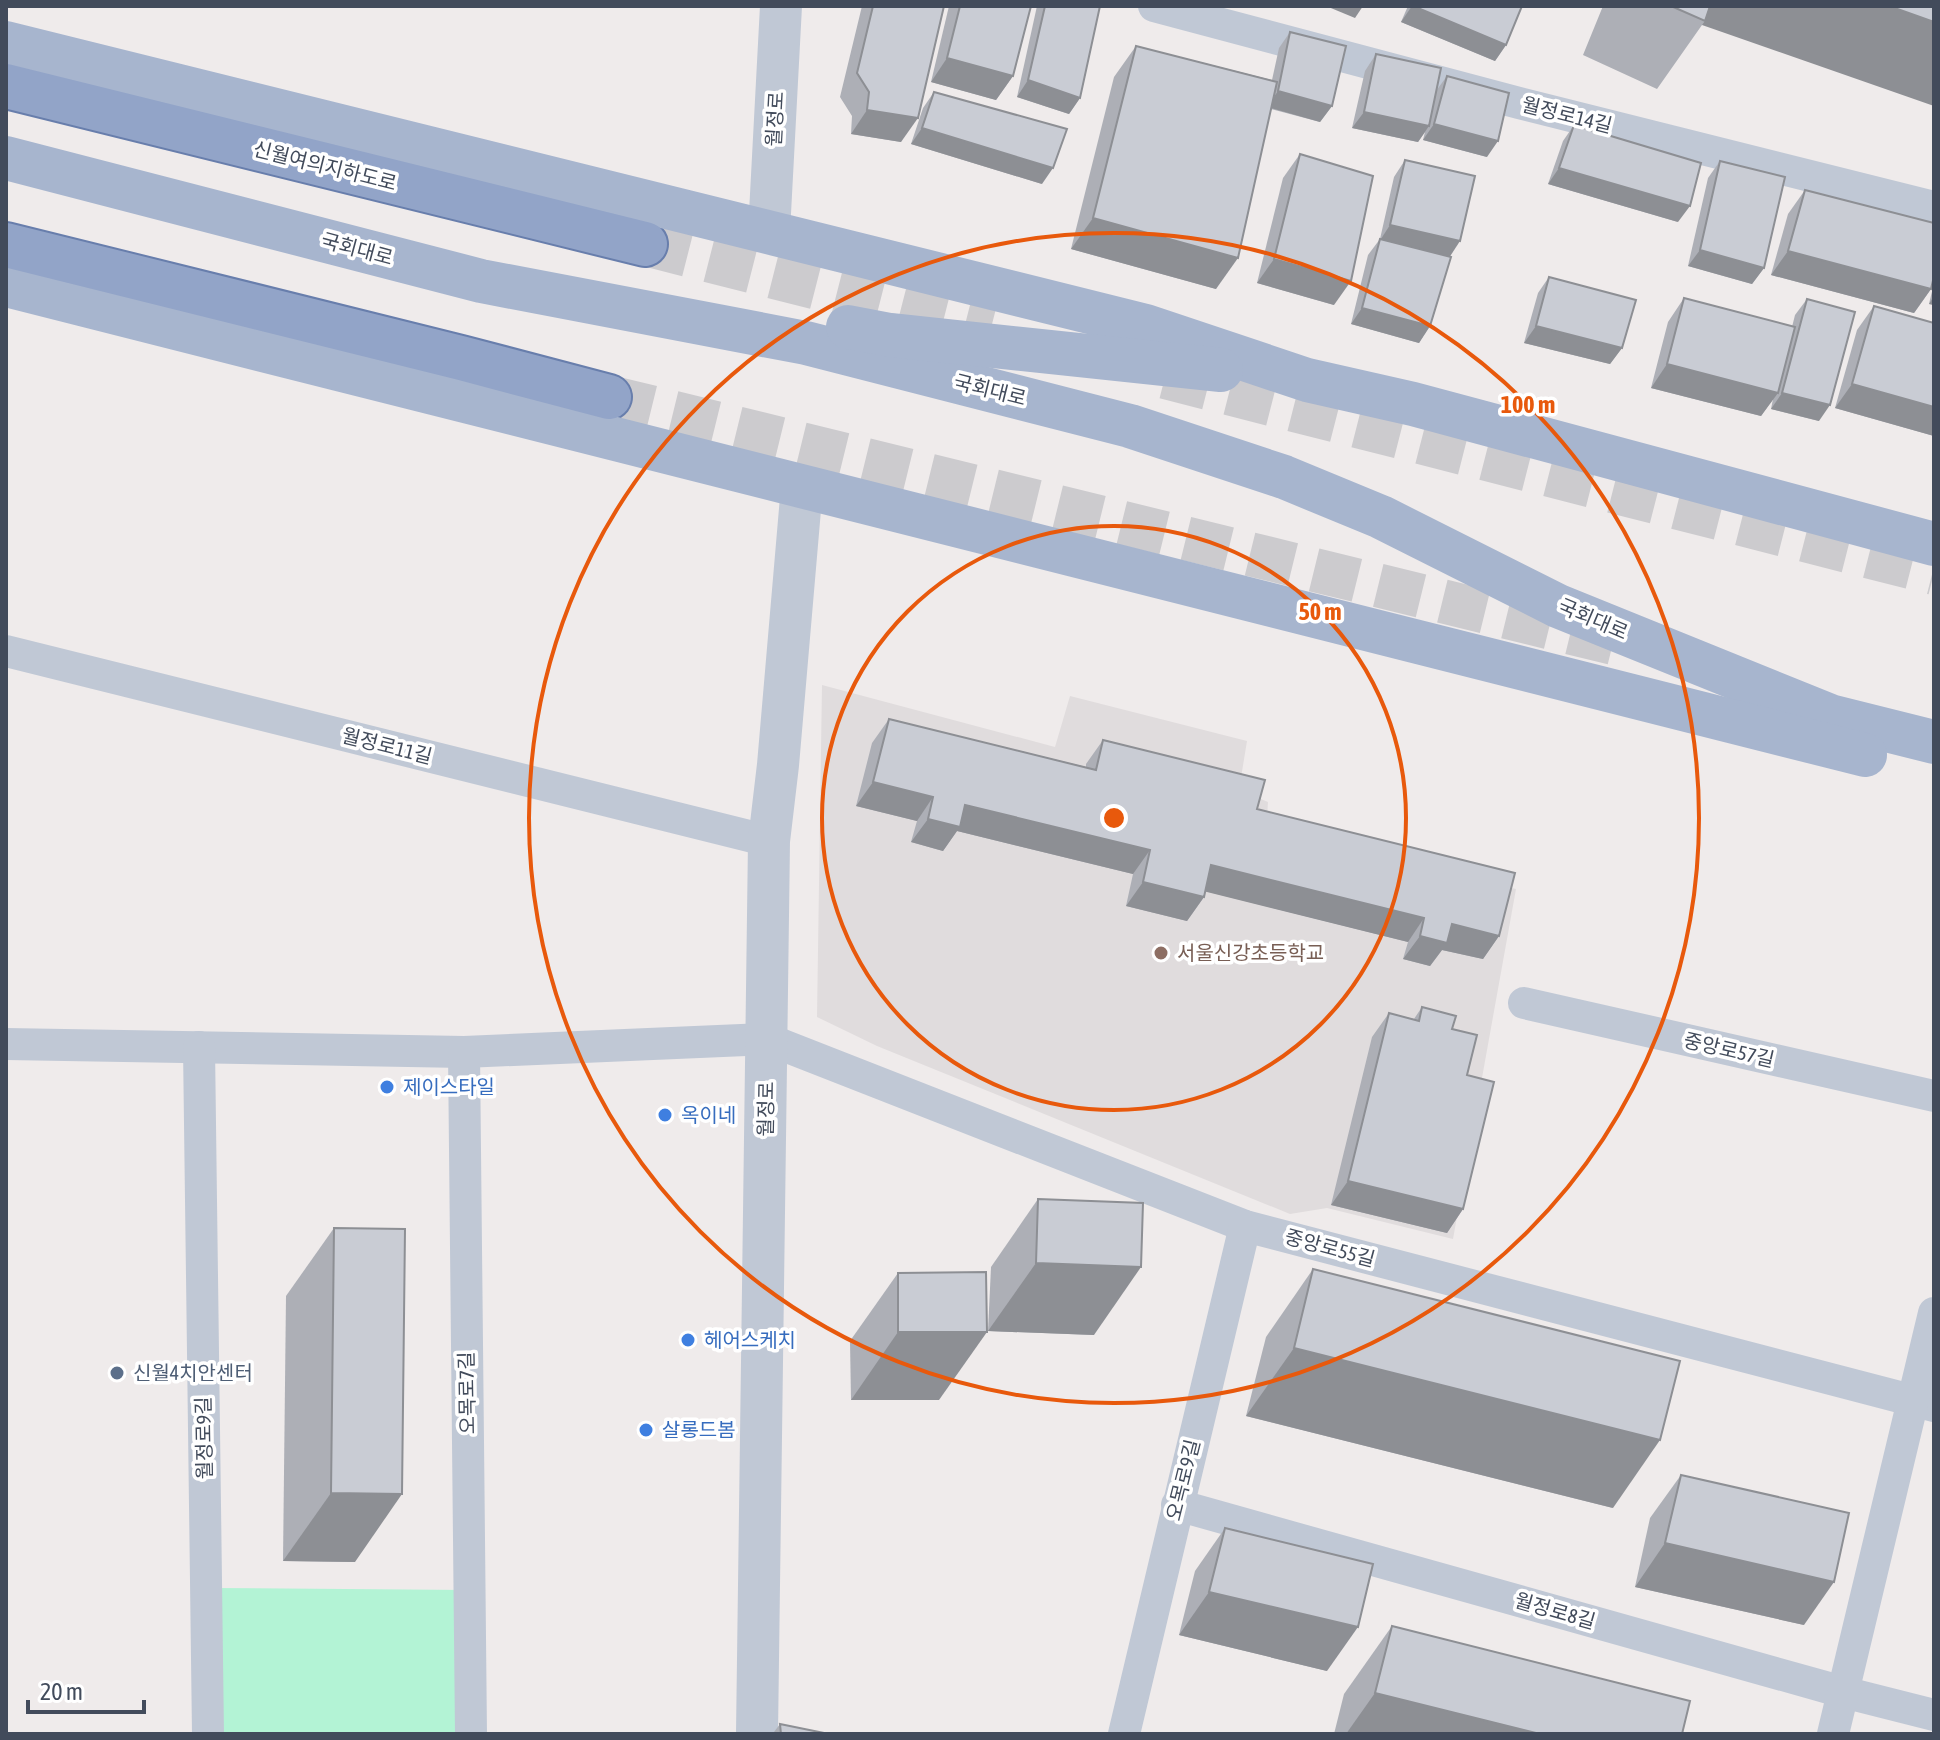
<svg xmlns="http://www.w3.org/2000/svg" width="1940" height="1740" font-family="'Asap Condensed','Noto Sans KR',sans-serif">
<style>
.education{fill:#e0dcdd}
.green{fill:#b3f3d5}
.lines{fill:none;stroke-linecap:round;stroke-linejoin:round}
.trunk-tunnel{stroke:#cccbce;stroke-width:44;stroke-dasharray:44 22;stroke-linecap:butt}
.trunk-casing{stroke:#687eac;stroke-width:48}
.minor{stroke:#c0c8d5;stroke-width:32}
.tertiary{stroke:#c0c8d5;stroke-width:42}
.primary{stroke:#a7b5ce;stroke-width:44}
.trunk{stroke:#92a4c8;stroke-width:44}
.wall{fill:#adafb6}
.shaded-wall{fill:#8d8f94}
.building{fill:#c9ccd4;stroke:#8d8f94;stroke-width:2}
.ring{fill:none;stroke:#e8590c;stroke-width:4}
.education-dot{fill:#8d6e63;stroke:#fff;stroke-width:3}
.shop-dot{fill:#3f7fe0;stroke:#fff;stroke-width:3}
.service-dot{fill:#5c6f8a;stroke:#fff;stroke-width:3}
.labels{text-anchor:middle;stroke-width:7;stroke-linejoin:round;paint-order:stroke}
.street-label{font-size:20px;fill:#424b5b;stroke:#fff}
.education-label{font-size:20px;fill:#785e54;stroke:#fff;text-anchor:start}
.shop-label{font-size:20px;fill:#366cbe;stroke:#fff;text-anchor:start}
.service-label{font-size:20px;fill:#4e5e75;stroke:#fff;text-anchor:start}
.centre{fill:#e8590c;stroke:#fff;stroke-width:4}
.ring-label{font-size:24px;text-anchor:middle;font-weight:bold;fill:#e8590c;stroke:#fff;stroke-width:7;stroke-linejoin:round;paint-order:stroke}
</style>
<rect width="100%" height="100%" fill="#efebeb"/>
<polygon class="education" points="822,685 1055,747 1070,696 1247,741 1239,790 1268,802 1266,832 1516,889 1453,1239 1327,1208 1290,1214 877,1046 817,1017"/>
<polygon class="green" points="213,1588 467,1590 467,1734 212,1734"/>
<g class="lines">
<g class="trunk-tunnel">
<polyline points="645,244 990,332"/>
<polyline points="1165,377 1934,573"/>
<polyline points="609,397 1613,643"/>
</g>
<g class="trunk-casing">
<g id="trunk">
<polyline points="6,86 645,244"/>
<polyline points="6,245 461,358 609,397"/>
</g>
</g>
<g class="minor">
<polyline points="1154,6 1519,103 1934,207"/>
<polyline points="6,651 769,841"/>
<polyline points="1524,1003 1934,1096"/>
<polyline points="6,1044 464,1052 767,1039 1245,1226 1934,1406"/>
<polyline points="199,1047 208,1734"/>
<polyline points="464,1052 471,1734"/>
<polyline points="1177,1505 1843,1692 1934,1715"/>
<polyline points="1124,1734 1245,1226"/>
<polyline points="1833,1734 1934,1313"/>
</g>
<g class="tertiary">
<polyline points="769,232 781,6"/>
<polyline points="757,1734 769,841 778,765 802,486"/>
</g>
<g class="primary">
<polyline points="6,43 1146,326 1307,380 1413,404 1934,544"/>
<polyline points="6,158 481,281 806,343 1130,426 1284,477 1381,517 1558,606 1830,716 1934,742"/>
<polyline points="6,285 1865,755"/>
<polyline points="848,327 890,335 1221,370"/>
</g>
<use href="#trunk" class="trunk"/>
</g>
<g class="wall">
<polygon points="862,6 944,6 901,142 851,134 852,116 840,97"/>
<polygon points="949,6 1031,6 1013,76 996,100 931,82"/>
<polygon points="1037,6 1100,6 1080,98 1069,114 1017,97"/>
<polygon points="1408,6 1522,6 1506,45 1495,61 1401,22"/>
<polygon points="1603,6 1934,6 1702,25 1657,89 1583,55"/>
<polygon points="1290,32 1332,106 1320,122 1271,109 1216,289 1071,249 1114,77 1136,46 1272,80 1279,48"/>
<polygon points="1376,54 1436,91 1447,76 1487,157 1423,140 1425,132 1418,142 1352,128 1365,71"/>
<polygon points="934,92 1042,184 911,144 923,108"/>
<polygon points="1574,125 1678,222 1548,184 1563,141"/>
<polygon points="1300,154 1334,305 1257,283 1283,178"/>
<polygon points="1405,160 1450,257 1430,326 1419,343 1351,324 1368,255 1380,239 1394,177"/>
<polygon points="1720,161 1764,268 1752,284 1688,266 1708,178"/>
<polygon points="1805,190 1931,289 1914,313 1771,275 1788,214"/>
<polygon points="1549,277 1622,348 1610,364 1524,343 1538,293"/>
<polygon points="1934,283 1934,305 1929,304"/>
<polygon points="1684,298 1792,327 1795,315 1807,299 1819,421 1771,409 1773,399 1761,416 1651,388 1668,322"/>
<polygon points="1874,306 1934,323 1934,436 1835,408 1857,330"/>
<polygon points="889,719 1086,767 1086,764 1103,740 1257,809 1499,936 1483,959 1442,950 1430,966 1403,959 1408,942 1205,891 1204,897 1187,921 1126,906 1133,874 957,831 943,851 911,842 917,821 856,806 872,743"/>
<polygon points="1422,1007 1452,1029 1463,1209 1447,1233 1331,1205 1372,1037 1389,1013 1414,1019"/>
<polygon points="1038,1199 1094,1335 988,1331 991,1267"/>
<polygon points="334,1228 355,1562 283,1561 286,1296"/>
<polygon points="1313,1269 1613,1508 1246,1416 1266,1337"/>
<polygon points="898,1273 939,1400 851,1400 850,1341"/>
<polygon points="1681,1475 1804,1625 1635,1587 1650,1518"/>
<polygon points="1225,1528 1327,1671 1179,1635 1195,1571"/>
<polygon points="1392,1626 1682,1734 1334,1734 1344,1694"/>
<polygon points="780,1724 829,1734 774,1734 774,1732"/>
</g>
<g class="shaded-wall">
<polygon points="1326,6 1363,6 1355,18"/>
<polygon points="1412,6 1506,45 1495,61 1401,22"/>
<polygon points="1694,6 1889,6 1934,22 1934,106 1702,25 1705,21"/>
<polygon points="947,58 1013,76 996,100 931,82"/>
<polygon points="1028,80 1080,98 1069,114 1017,97"/>
<polygon points="1278,91 1332,106 1320,122 1267,107"/>
<polygon points="867,110 918,118 901,142 851,134"/>
<polygon points="1364,112 1429,126 1418,142 1352,128"/>
<polygon points="1434,124 1498,141 1487,157 1423,140"/>
<polygon points="922,128 1053,168 1042,184 911,144"/>
<polygon points="1559,168 1690,206 1678,222 1548,184"/>
<polygon points="1093,218 1238,258 1216,289 1071,249"/>
<polygon points="1390,225 1460,241 1449,258 1379,242"/>
<polygon points="1700,250 1764,268 1752,284 1688,266"/>
<polygon points="1788,251 1931,289 1914,313 1771,275"/>
<polygon points="1274,259 1351,281 1334,305 1257,283"/>
<polygon points="1934,296 1934,305 1929,304"/>
<polygon points="1362,308 1430,326 1419,343 1351,324"/>
<polygon points="1536,326 1622,348 1610,364 1524,343"/>
<polygon points="1667,364 1778,393 1761,416 1651,388"/>
<polygon points="1852,384 1934,407 1934,436 1835,408"/>
<polygon points="1782,393 1830,405 1819,421 1771,409"/>
<polygon points="873,782 933,797 917,821 856,806"/>
<polygon points="965,805 1150,850 1133,874 957,831 943,851 911,842 928,819"/>
<polygon points="1211,865 1424,918 1408,942 1195,889"/>
<polygon points="1143,882 1204,897 1187,921 1126,906"/>
<polygon points="1452,924 1499,936 1483,959 1442,950 1430,966 1403,959 1420,936"/>
<polygon points="1348,1181 1463,1209 1447,1233 1331,1205"/>
<polygon points="1036,1263 1141,1267 1094,1335 988,1331"/>
<polygon points="898,1332 987,1332 939,1400 851,1400"/>
<polygon points="1294,1348 1660,1440 1613,1508 1246,1416"/>
<polygon points="331,1493 402,1494 355,1562 283,1561"/>
<polygon points="1665,1543 1834,1582 1804,1625 1635,1587"/>
<polygon points="1209,1592 1358,1627 1327,1671 1179,1635"/>
<polygon points="1375,1693 1540,1734 1346,1734"/>
</g>
<g class="building">
<polygon points="873,6 944,6 918,118 867,110 869,92 857,73"/>
<polygon points="960,6 1031,6 1013,76 947,58"/>
<polygon points="1045,6 1100,6 1080,98 1028,80"/>
<polygon points="1413,6 1522,6 1506,45"/>
<polygon points="1671,6 1710,6 1705,21"/>
<polygon points="1889,6 1934,6 1934,22"/>
<polygon points="1290,32 1346,46 1332,106 1278,91"/>
<polygon points="1136,46 1277,82 1238,258 1093,218"/>
<polygon points="1376,54 1441,68 1429,126 1364,112"/>
<polygon points="1447,76 1509,93 1498,141 1434,124"/>
<polygon points="934,92 1067,129 1053,168 922,128"/>
<polygon points="1574,125 1701,163 1690,206 1559,168"/>
<polygon points="1300,154 1373,176 1351,281 1274,259"/>
<polygon points="1405,160 1475,176 1460,241 1390,225"/>
<polygon points="1720,161 1785,177 1764,268 1700,250"/>
<polygon points="1805,190 1934,223 1934,276 1931,289 1788,251"/>
<polygon points="1380,239 1451,257 1430,326 1362,308"/>
<polygon points="1549,277 1636,300 1622,348 1536,326"/>
<polygon points="1684,298 1795,327 1778,393 1667,364"/>
<polygon points="1807,299 1855,312 1830,405 1782,393"/>
<polygon points="1874,306 1934,323 1934,407 1852,384"/>
<polygon points="889,719 1096,770 1103,740 1265,780 1257,809 1515,873 1499,936 1452,924 1447,943 1420,936 1424,918 1211,865 1204,897 1143,882 1150,850 965,805 960,827 928,819 933,797 873,782"/>
<polygon points="1422,1007 1456,1016 1452,1029 1477,1035 1467,1075 1494,1082 1463,1209 1348,1181 1389,1013 1419,1021"/>
<polygon points="1038,1199 1143,1203 1141,1267 1036,1263"/>
<polygon points="334,1228 405,1229 402,1494 331,1493"/>
<polygon points="1313,1269 1680,1361 1660,1440 1294,1348"/>
<polygon points="986,1272 987,1332 898,1332 898,1273"/>
<polygon points="1681,1475 1849,1513 1834,1582 1665,1543"/>
<polygon points="1225,1528 1373,1564 1358,1627 1209,1592"/>
<polygon points="1392,1626 1690,1701 1682,1734 1540,1734 1375,1693"/>
<polygon points="780,1724 829,1734 781,1734"/>
</g>
<g class="ring">
<circle cx="1114" cy="818" r="292"/>
<circle cx="1114" cy="818" r="585"/>
</g>
<circle class="education-dot" cx="1161" cy="953" r="8"/>
<g class="shop-dot">
<circle cx="387" cy="1087" r="8"/>
<circle cx="665" cy="1115" r="8"/>
<circle cx="688" cy="1340" r="8"/>
<circle cx="646" cy="1430" r="8"/>
</g>
<circle class="service-dot" cx="117" cy="1373" r="8"/>
<g class="labels">
<g class="street-label">
<text transform="translate(1567 115) rotate(14)" y="7">월정로14길</text>
<text transform="translate(775 119) rotate(-87)" y="7">월정로</text>
<text transform="translate(325 166) rotate(14)" y="7">신월여의지하도로</text>
<text transform="translate(357 249) rotate(15)" y="7">국회대로</text>
<text transform="translate(990 390) rotate(14)" y="7">국회대로</text>
<text transform="translate(1593 619) rotate(23)" y="7">국회대로</text>
<text transform="translate(387 746) rotate(14)" y="7">월정로11길</text>
<text transform="translate(1729 1050) rotate(13)" y="7">중앙로57길</text>
<text transform="translate(766 1109) rotate(-89)" y="7">월정로</text>
<text transform="translate(1330 1248) rotate(15)" y="7">중앙로55길</text>
<text transform="translate(467 1393) rotate(-91)" y="7">오목로7길</text>
<text transform="translate(204 1438) rotate(-91)" y="7">월정로9길</text>
<text transform="translate(1183 1480) rotate(-76)" y="7">오목로9길</text>
<text transform="translate(1555 1611) rotate(16)" y="7">월정로8길</text>
</g>
<g class="education-label">
<text x="1177" y="960">서울신강초등학교</text>
</g>
<g class="shop-label">
<text x="403" y="1094">제이스타일</text>
<text x="681" y="1122">옥이네</text>
<text x="704" y="1347">헤어스케치</text>
<text x="662" y="1437">살롱드봄</text>
</g>
<g class="service-label">
<text x="133" y="1380">신월4치안센터</text>
</g>
</g>
<circle cx="1114" cy="818" r="12" class="centre"/>
<g class="ring-label">
<text x="1528" y="413">100 m</text>
<text x="1320" y="620">50 m</text>
</g>
<rect width="1940" height="1740" fill="none" stroke="#424b5b" stroke-width="16"/>
<path d="M28 1700v12h116v-12" fill="none" stroke="#424b5b" stroke-width="4"/>
<text x="40" y="1700" font-size="24" fill="#424b5b" stroke="#ffffff" stroke-width="6" paint-order="stroke">20 m</text>
</svg>
